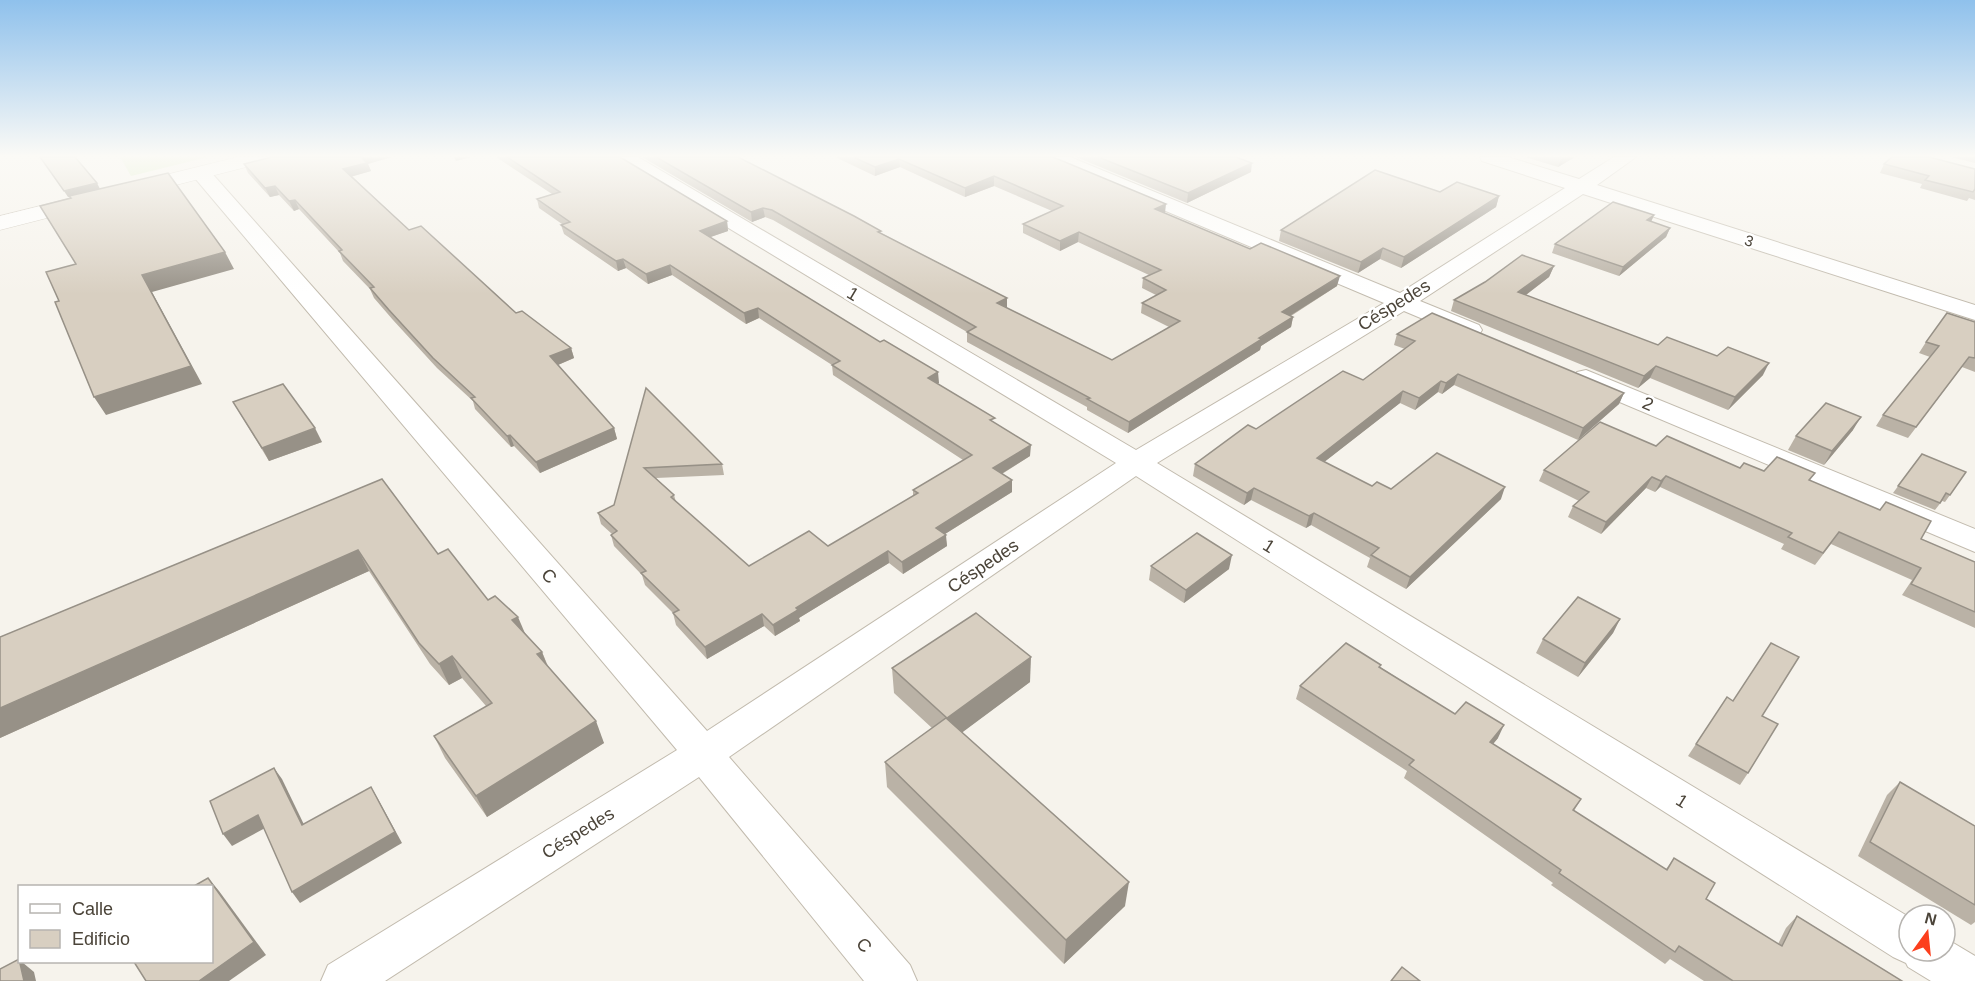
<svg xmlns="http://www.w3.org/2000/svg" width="1975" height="981" font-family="Arial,sans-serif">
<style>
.green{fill:#d2eab5}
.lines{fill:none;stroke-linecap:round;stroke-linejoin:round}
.minor-casing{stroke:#c2bbae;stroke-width:2}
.tertiary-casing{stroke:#c2bbae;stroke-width:1}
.minor{fill:#fff;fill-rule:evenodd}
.tertiary{fill:#fff;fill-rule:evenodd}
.wall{fill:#bab2a6}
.shaded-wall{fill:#979187}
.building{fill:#d8cfc1;stroke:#979187;stroke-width:1.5}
.labels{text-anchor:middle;stroke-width:5;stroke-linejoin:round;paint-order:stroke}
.far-street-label{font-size:15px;fill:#4b4439;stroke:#fff}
.street-label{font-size:18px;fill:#4b4439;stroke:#fff}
</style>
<rect width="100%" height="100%" fill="#f6f3ec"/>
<polygon class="green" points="120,157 208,157 131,176"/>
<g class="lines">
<g class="minor-casing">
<g id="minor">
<polygon points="616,157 638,157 1136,450 1384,303 1047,161 1045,157 1070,157 1400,293 1565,188 1482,161 1480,157 1508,157 1579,179 1614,157 1636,157 1597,185 1975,305 1975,320 1583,194 1420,301 1479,325 1482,330 1479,335 1470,337 1461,335 1404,311 1157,463 1909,917 1909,951 1945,951 1945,938 1975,956 1975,981 1931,981 1908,967 1906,963 1893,957 1136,476 729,757 910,965 917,981 864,981 699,777 385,981 321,981 328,965 677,750 194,177 191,173 194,169 208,169 707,731 1116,463 618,161"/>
<polygon points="1586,370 1975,529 1975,552 1577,384 1573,378 1577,372"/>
</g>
</g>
<g class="tertiary-casing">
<polygon id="tertiary" points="238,157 273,157 270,161 0,230 0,216"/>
</g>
<use href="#minor" class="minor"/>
<use href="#tertiary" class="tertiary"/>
</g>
<g class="wall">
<polygon points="496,157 620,157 727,221 728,231 710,237 939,383 937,383 995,423 1030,456 1002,474 1012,480 1012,492 945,534 947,546 903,574 889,563 799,618 800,621 775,636 764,626 707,659 676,625 673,613 645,585 642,575 614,546 611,535 612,534 601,524 598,513 614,505 646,388 722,464 724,475 656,478 674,495 676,502 749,566 828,546 913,496 913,490 963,460 833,375 832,365 759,318 746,324 672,275 648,284 626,268 618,271 564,234 561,225 562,224 539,208 537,199 552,194"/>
<polygon points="642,157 738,157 881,233 1007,298 1007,308 1112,360 1169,327 1141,313 1142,303 1156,295 1142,288 1143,278 1149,275 1078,242 1060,251 1023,233 1023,224 1052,211 994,186 965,197 900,167 875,176 835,157 1053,157 1165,213 1337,286 1291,316 1293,317 1291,327 1261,346 1260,350 1128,433 1087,410 1087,407 967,342 967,332 773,220 765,217 752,222"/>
<polygon points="1076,157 1236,157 1251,172 1187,203"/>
<polygon points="1525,157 1575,157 1558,167"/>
<polygon points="1951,157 1975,157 1975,163"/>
<polygon points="244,164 368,164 371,171 352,176 409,230 516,313 571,348 574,358 558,365 614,428 617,439 540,473 514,446 511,447 475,409 473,401 437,368 393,320 374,298 370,289 343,261 340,253 299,209 294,211 279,195 270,197 248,173"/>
<polygon points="1884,164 1975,169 1975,200 1969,198 1967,201 1920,188 1922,184 1880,173"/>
<polygon points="1440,192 1499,196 1496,207 1401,268 1380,259 1358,273 1279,241 1281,230"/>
<polygon points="1654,215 1651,222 1670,228 1666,237 1619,276 1552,253 1555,244"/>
<polygon points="1554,266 1549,277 1526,295 1658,345 1763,375 1728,410 1650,378 1638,388 1451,311 1454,300"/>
<polygon points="1975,322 1975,372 1962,367 1908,438 1876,426 1883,415 1930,357 1919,353 1926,342"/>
<polygon points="1397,334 1624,393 1619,404 1578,440 1454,385 1442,394 1438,392 1415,410 1400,403 1324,462 1372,486 1391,489 1501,499 1406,589 1367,567 1370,558 1311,525 1306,528 1251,500 1244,505 1193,476 1195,464 1256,429 1363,380 1405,349 1394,345"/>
<polygon points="233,402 322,442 269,461"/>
<polygon points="1853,430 1824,465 1788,450 1796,436"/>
<polygon points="1656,446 1740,468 1764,471 1815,473 1810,480 1921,539 1975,562 1975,628 1902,595 1912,580 1831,544 1815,565 1781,549 1784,544 1660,487 1655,492 1646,488 1601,534 1568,517 1573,506 1579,501 1539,481 1544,470"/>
<polygon points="1922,454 1950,495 1945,502 1942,501 1935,510 1893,493"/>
<polygon points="382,479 438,554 525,633 542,652 548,666 604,743 487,817 445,758 434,736 486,706 462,678 449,685 430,664 369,571 0,738 0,637"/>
<polygon points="1151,566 1229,569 1184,603 1149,580"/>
<polygon points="1620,619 1613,633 1578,677 1536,653 1543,639"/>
<polygon points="1380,667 1455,714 1498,738 1493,744 1581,799 1574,811 1666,869 1674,858 1706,899 1778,944 1786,928 1797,916 1902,981 1704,981 1670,959 1665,964 1551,885 1553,883 1404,778 1407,771 1296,699 1300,686"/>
<polygon points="892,668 1030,682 962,732 1125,906 1064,964 887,787 885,762 932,728 894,693"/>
<polygon points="1727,697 1748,773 1740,785 1688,756"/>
<polygon points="1900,782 1975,826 1975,922 1971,925 1858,856 1887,795"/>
</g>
<g class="shaded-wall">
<polygon points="360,157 392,157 368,164 371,171 347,178 343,169"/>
<polygon points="454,157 471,157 456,161"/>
<polygon points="1564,157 1575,157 1558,167 1561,159"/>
<polygon points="899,159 900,167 875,176 875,167"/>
<polygon points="1252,163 1251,172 1187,203 1188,193"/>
<polygon points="994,176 994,186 965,197 965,188"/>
<polygon points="97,183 100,189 68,197 64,191"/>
<polygon points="275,186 279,195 270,197 265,188"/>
<polygon points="1499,196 1496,207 1401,268 1404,257"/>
<polygon points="295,200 299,209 294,211 289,201"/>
<polygon points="1166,204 1165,213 1155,209"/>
<polygon points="763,208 765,217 752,222 751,212"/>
<polygon points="1654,215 1650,224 1647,220"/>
<polygon points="727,221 728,231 702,240 700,231"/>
<polygon points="1670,228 1666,237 1619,276 1623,267"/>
<polygon points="1079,232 1078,242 1060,251 1060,241"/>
<polygon points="1383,248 1380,259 1358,273 1361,262"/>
<polygon points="225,252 234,269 152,292 202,384 106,415 94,397 142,275"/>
<polygon points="623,259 626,268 618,271 616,261"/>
<polygon points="670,265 672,275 648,284 646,274"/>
<polygon points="1554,266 1549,277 1514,304 1518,292"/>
<polygon points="1340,276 1337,286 1280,322 1282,312"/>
<polygon points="1007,298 1007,309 997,303"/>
<polygon points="758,308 759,318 746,324 744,313"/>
<polygon points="1293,317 1291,327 1261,346 1260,350 1128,433 1129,422"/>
<polygon points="571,348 574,358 553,367 550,356"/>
<polygon points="1769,363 1763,375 1728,410 1735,397"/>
<polygon points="1656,366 1650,378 1638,388 1644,376"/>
<polygon points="938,372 939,383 928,388 928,378"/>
<polygon points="1458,374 1454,385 1442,394 1446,383"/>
<polygon points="1441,381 1438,392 1415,410 1419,398"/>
<polygon points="1403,391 1400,403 1314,470 1317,458"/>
<polygon points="1624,393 1619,404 1578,440 1583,428"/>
<polygon points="1861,417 1853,430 1824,465 1832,451"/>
<polygon points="315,428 322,442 269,461 262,448"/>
<polygon points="614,428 617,439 540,473 536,462"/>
<polygon points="510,435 514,446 511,447 507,436"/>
<polygon points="1031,445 1030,456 993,479 993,468"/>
<polygon points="1666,476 1660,487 1655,492 1661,481"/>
<polygon points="1652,477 1646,488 1601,534 1606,522"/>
<polygon points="1012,480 1012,492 937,539 936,528"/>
<polygon points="1505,487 1501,499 1406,589 1410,577"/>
<polygon points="1254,488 1251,500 1244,505 1247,493"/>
<polygon points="1314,513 1311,525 1306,528 1309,516"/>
<polygon points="946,535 947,546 903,574 902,562"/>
<polygon points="358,550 369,571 0,738 0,708"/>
<polygon points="888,551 889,563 799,618 800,621 775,636 773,625 796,608"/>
<polygon points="1232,555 1229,569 1184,603 1186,590"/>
<polygon points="762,614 764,626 707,659 705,647"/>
<polygon points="518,617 527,638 512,620"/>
<polygon points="1620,619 1613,633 1578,677 1585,663"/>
<polygon points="542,652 550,673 537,654"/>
<polygon points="452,656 462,678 449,685 439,664"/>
<polygon points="1031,657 1030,682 948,743 947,718"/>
<polygon points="596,721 604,743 487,817 476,796"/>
<polygon points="1504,725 1498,738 1484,755 1490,742"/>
<polygon points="274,768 282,779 310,837 302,825"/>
<polygon points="371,787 378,799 402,843 300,903 292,892"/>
<polygon points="258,815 267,827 232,846 223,834"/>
<polygon points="208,878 219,891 266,955 229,981 199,981"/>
<polygon points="1129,882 1125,906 1064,964 1066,940"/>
<polygon points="19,959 20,962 22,962 34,972 36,981 24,981"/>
</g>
<g class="building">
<polygon points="40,157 75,157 97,183 64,191"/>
<polygon points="272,157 361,157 367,163 343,169 409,230 421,226 516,313 522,311 571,348 550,356 614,428 536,462 510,435 507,436 471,398 475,397 433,358 389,310 370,288 374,287 339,251 342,250 295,200 289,201 275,186 265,188 244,164"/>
<polygon points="507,157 620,157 727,221 700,231 880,342 884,340 938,372 928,378 995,418 990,420 1031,445 993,468 1012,480 936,528 946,535 902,562 888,551 796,608 798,610 773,625 762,614 705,647 673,613 679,610 641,573 646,571 611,535 617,531 598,513 614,505 646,388 722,464 644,468 674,495 671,497 749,566 809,531 828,546 918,493 913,490 972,455 832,365 840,361 758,308 744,313 670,265 646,274 623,259 616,261 561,225 570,222 537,199 560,192"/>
<polygon points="656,157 738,157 854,216 881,231 878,232 1007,298 997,303 1112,360 1180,321 1142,303 1166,290 1143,278 1161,270 1079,232 1060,241 1023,224 1063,206 994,176 965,188 899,159 875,167 853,157 1053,157 1166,204 1155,209 1250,249 1261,243 1340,276 1282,312 1293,317 1259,338 1262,339 1129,422 1087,399 1090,398 967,332 976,327 772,210 763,208 751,212"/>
<polygon points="1098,157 1236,157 1252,163 1188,193"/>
<polygon points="1892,157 1929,157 1975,169 1975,189 1973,192 1925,180 1929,176 1884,164"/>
<polygon points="1375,170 1440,192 1457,182 1499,196 1404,257 1383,248 1361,262 1281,230"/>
<polygon points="168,173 225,252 142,275 191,366 94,397 55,302 59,301 46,272 76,264 40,206 71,198 69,196"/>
<polygon points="1613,202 1654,215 1647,220 1670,228 1623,267 1555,244"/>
<polygon points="1522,255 1554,266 1518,292 1658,345 1667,337 1717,356 1728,347 1769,363 1735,397 1656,366 1644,376 1454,300 1485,282"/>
<polygon points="1432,313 1624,393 1583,428 1458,374 1446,383 1441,381 1419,398 1403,391 1317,458 1372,486 1377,482 1391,489 1437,453 1505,487 1410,577 1371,555 1379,548 1314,513 1309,516 1254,488 1247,493 1195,464 1248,425 1256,429 1343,371 1363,380 1415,341 1397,334"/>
<polygon points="1947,313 1975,322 1975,358 1969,357 1916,427 1883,415 1939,346 1926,342"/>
<polygon points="283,384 315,428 262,448 233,402"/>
<polygon points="1826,403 1861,417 1832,451 1796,436"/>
<polygon points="1600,422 1656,446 1667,436 1740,468 1744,463 1764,471 1777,457 1815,473 1809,480 1880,510 1886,502 1931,521 1921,539 1975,562 1975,612 1911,584 1921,568 1839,532 1823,553 1788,537 1792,533 1666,476 1661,481 1652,477 1606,522 1573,506 1589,492 1544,470"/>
<polygon points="1922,454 1966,472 1950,495 1946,493 1940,503 1898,486"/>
<polygon points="382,479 438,554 448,549 488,600 495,596 518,617 512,620 542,652 537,654 596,721 476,796 434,736 492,703 452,656 439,664 419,643 358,550 0,708 0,637"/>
<polygon points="1197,533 1232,555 1186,590 1151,566"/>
<polygon points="1578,597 1620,619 1585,663 1543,639"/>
<polygon points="976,613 1031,657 947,718 892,668"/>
<polygon points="1346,643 1381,665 1379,667 1455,714 1466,702 1504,725 1490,742 1581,799 1573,810 1667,870 1674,858 1715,883 1706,899 1782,946 1797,916 1902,981 1733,981 1679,946 1675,952 1559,873 1561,870 1409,765 1414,760 1300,686"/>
<polygon points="1771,643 1799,657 1762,716 1778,724 1748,773 1696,744 1727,697 1733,701"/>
<polygon points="946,718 1129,882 1066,940 885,762"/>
<polygon points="274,768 302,825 371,787 395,832 292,892 258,815 223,834 210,801"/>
<polygon points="1900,782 1975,826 1975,905 1870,842"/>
<polygon points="208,878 254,942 199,981 146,981 134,962 212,962 212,886 194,886"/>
<polygon points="19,959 24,981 0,981 0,969"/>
<polygon points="1402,967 1420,981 1391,981"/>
</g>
<linearGradient id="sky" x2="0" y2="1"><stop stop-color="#8fc1ec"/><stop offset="0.53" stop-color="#fbfaf6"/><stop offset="1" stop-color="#fbfaf6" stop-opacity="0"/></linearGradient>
<rect width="1975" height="294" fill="url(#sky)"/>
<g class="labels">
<g class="far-street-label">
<text transform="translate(1749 241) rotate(18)" y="5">3</text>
</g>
<g class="street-label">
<text transform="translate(853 294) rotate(31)" y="6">1</text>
<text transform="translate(1394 305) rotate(-32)" y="6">Céspedes</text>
<text transform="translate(1648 404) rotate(23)" y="6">2</text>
<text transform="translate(1269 546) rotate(32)" y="6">1</text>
<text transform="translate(983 566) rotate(-34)" y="6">Céspedes</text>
<text transform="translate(549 576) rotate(49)" y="6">C</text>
<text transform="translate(1682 801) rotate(32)" y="6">1</text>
<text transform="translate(578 833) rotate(-32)" y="6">Céspedes</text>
<text transform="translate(864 945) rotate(50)" y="6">C</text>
</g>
</g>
<rect x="18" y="885" width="195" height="78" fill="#ffffff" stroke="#b7b4b0" stroke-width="1.5"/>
<rect x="30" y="904" width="30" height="9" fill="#ffffff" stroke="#b7b4b0" stroke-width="1.5"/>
<text x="72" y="915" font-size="18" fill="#4b4439">Calle</text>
<rect x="30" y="930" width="30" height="18" fill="#d8cfc1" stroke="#b7b4b0" stroke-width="1.5"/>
<text x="72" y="945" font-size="18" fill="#4b4439">Edificio</text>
<g transform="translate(1927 933) rotate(15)"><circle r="28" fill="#ffffff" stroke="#b7b4b0" stroke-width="1.5"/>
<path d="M0-4.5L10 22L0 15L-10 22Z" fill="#fc3f1d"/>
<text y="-9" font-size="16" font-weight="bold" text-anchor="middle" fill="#4b4439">N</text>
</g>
</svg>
